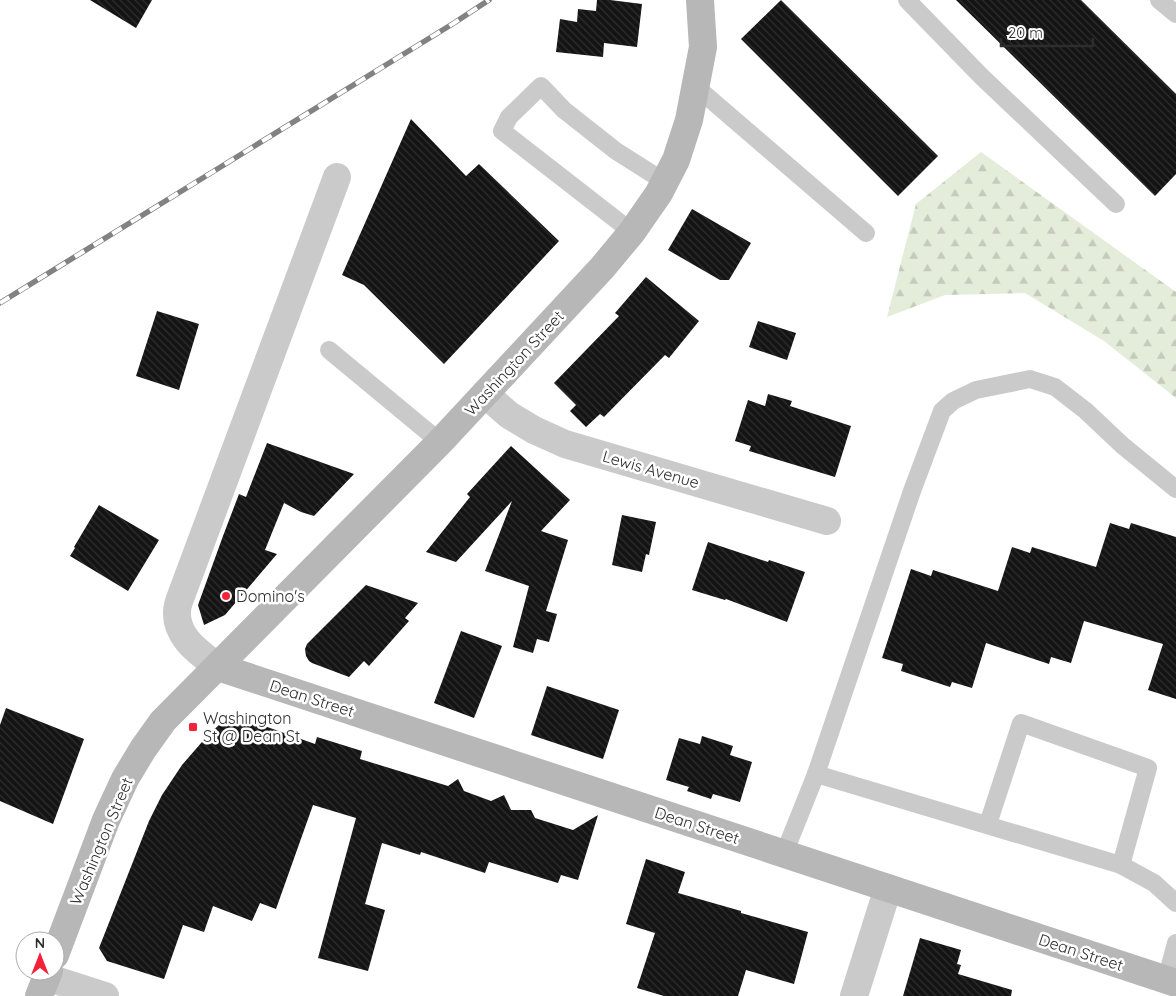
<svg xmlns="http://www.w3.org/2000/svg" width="1176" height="996" font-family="Quicksand,sans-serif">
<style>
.forest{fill:url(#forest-firs)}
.building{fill:url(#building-back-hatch)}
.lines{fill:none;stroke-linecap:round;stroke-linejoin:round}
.lane{stroke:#cacaca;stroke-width:18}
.street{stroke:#cacaca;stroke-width:28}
.secondary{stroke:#b7b7b7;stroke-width:28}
.rail-casing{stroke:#828282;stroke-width:5.5}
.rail{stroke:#fff;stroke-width:4;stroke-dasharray:11;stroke-linecap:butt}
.poi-dot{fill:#f1233a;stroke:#fff;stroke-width:2}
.labels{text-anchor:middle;stroke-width:5;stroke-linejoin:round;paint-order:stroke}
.street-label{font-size:16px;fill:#2d2d2d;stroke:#fff}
.poi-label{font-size:16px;fill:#2d2d2d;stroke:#fff;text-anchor:start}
</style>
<defs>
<pattern id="forest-firs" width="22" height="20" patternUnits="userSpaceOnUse" patternTransform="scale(1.25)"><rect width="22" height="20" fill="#e4ecda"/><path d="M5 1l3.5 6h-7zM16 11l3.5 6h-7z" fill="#c4cbbb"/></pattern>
<pattern id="building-back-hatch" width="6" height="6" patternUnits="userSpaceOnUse" patternTransform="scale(1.25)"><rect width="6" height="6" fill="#141414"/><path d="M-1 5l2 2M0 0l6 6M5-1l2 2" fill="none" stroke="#2e2e2e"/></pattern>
</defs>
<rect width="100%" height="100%" fill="#fff"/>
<polygon class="forest" points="981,152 1176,292 1176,398 1104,341 1025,293 945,295 887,317 916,204"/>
<g class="building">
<polygon points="90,0 152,0 136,28"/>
<polygon points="597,0 610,0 642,4 637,47 604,43 603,57 556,52 560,19 577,22 578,9 596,11"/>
<polygon points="781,0 938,156 898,196 741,39"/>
<polygon points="956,0 1081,0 1176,94 1176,174 1155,196"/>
<polygon points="411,119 466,176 479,164 559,241 444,364 364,285 342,275"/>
<polygon points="692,209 751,243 729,280 720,280 668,250"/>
<polygon points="646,277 699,321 669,358 665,355 604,417 600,414 586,427 570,411 576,405 554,383 619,316 615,313"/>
<polygon points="157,311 199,324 179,390 136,376"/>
<polygon points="758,321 796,333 787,360 749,347"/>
<polygon points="768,394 792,401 790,406 851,426 835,477 749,451 751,446 735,441 748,400 765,406"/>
<polygon points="267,443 354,474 314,516 301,512 284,503 265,550 277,554 225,615 204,625 198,605 223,536 239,494 246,497"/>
<polygon points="511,446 570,500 541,531 568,540 546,611 557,614 549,642 537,639 533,653 513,647 529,586 485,571 512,501 456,562 426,552 470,497 467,494"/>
<polygon points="99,505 159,540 128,591 70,556 75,548 74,547"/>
<polygon points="622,515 656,522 649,555 646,554 642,572 612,565"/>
<polygon points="1110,523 1129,529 1131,523 1176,537 1176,699 1148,690 1163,644 1084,621 1071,663 1051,657 1049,664 986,643 972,688 952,682 950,687 901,671 903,664 882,658 911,569 931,576 933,570 998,591 1012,547 1030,553 1032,547 1096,567"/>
<polygon points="708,542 768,562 769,560 805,572 787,622 726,599 725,600 692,590"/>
<polygon points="366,585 418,603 405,618 409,621 369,666 364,661 349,677 312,663 309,661 306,656 305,649 307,644"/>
<polygon points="461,631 502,646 474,718 434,703"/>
<polygon points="547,686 619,710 603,759 531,735"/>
<polygon points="6,708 84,739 53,824 0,801 0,725"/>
<polygon points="231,714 315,744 317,737 362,751 360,759 448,786 458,779 464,791 491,801 504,795 511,810 531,810 535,818 573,830 598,815 578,880 561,875 558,883 489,862 485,873 421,852 420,855 382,843 365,904 385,910 368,971 318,958 356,818 313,805 276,909 260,903 252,921 213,906 204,932 183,925 164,979 107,961 99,948 149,821 162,795 182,765 208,735"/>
<polygon points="702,736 733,746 730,755 752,762 740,802 713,794 711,799 687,791 689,787 666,780 679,738 700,744"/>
<polygon points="646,859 685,872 678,893 741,911 741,913 808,932 794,984 746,970 738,996 664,996 637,988 655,933 626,924"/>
<polygon points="920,938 961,950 957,964 961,965 958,974 1012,990 1011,996 903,996"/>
</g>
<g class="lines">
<g class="lane">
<polyline points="907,0 982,77 1116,204"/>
<polyline points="1159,0 1176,14"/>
<polyline points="695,86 866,233"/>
<polyline points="632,232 502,131 509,117 541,86 564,110 616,151 665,182"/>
<polyline points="329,350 440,442"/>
<polyline points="1176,489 1122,445 1086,411 1055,387 1030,379 976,390 953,401 942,411 912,491 816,774 1121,865 1154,883 1176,903"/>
<polyline points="988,824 1021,723 1148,768 1121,865"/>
<polyline points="784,854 816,774"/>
<polyline points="1166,980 1176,943"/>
</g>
<g class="street">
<polyline points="485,394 509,415 534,430 565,444 827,521"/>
<path d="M218,667c-18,-14 -42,-29 -41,-55 0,-5 2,-11 4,-16l156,-419"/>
<polyline points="46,977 105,996"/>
<polyline points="854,996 888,888"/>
</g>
<g class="secondary">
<polyline points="218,667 1176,983"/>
<polyline points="55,955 106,820 125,779 143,749 163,721 440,442 602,268 632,232 659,193 676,160 689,120 703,47 700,0"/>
<polyline points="39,996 49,971"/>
</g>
<g class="rail-casing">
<polyline id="rail" points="0,303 454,23 489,0"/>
</g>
<use href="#rail" class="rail"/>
</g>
<g class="poi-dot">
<circle cx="226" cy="596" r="5"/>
<rect x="188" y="722" width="10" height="10" rx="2.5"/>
</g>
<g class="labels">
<g class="street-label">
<text transform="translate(514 363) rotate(-47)" y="6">Washington Street</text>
<text transform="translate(651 469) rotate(16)" y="6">Lewis Avenue</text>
<text transform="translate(312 698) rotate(18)" y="6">Dean Street</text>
<text transform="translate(697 825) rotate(18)" y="6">Dean Street</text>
<text transform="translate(101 841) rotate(-67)" y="6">Washington Street</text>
<text transform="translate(1081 952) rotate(18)" y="6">Dean Street</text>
</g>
<g class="poi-label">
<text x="236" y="602">Domino's</text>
<text x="203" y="724">Washington<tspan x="203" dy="18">St @ Dean St</tspan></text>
</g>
</g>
<g transform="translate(40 956)"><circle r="24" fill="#ffffff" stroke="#ababab"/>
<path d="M0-4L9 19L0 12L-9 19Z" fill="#f1233a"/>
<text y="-8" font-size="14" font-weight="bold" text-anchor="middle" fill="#2d2d2d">N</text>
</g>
<path d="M1001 38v8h92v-8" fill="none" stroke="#2d2d2d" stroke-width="2.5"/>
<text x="1008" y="38" font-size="15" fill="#2d2d2d" stroke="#ffffff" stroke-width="4" paint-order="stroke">20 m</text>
</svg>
